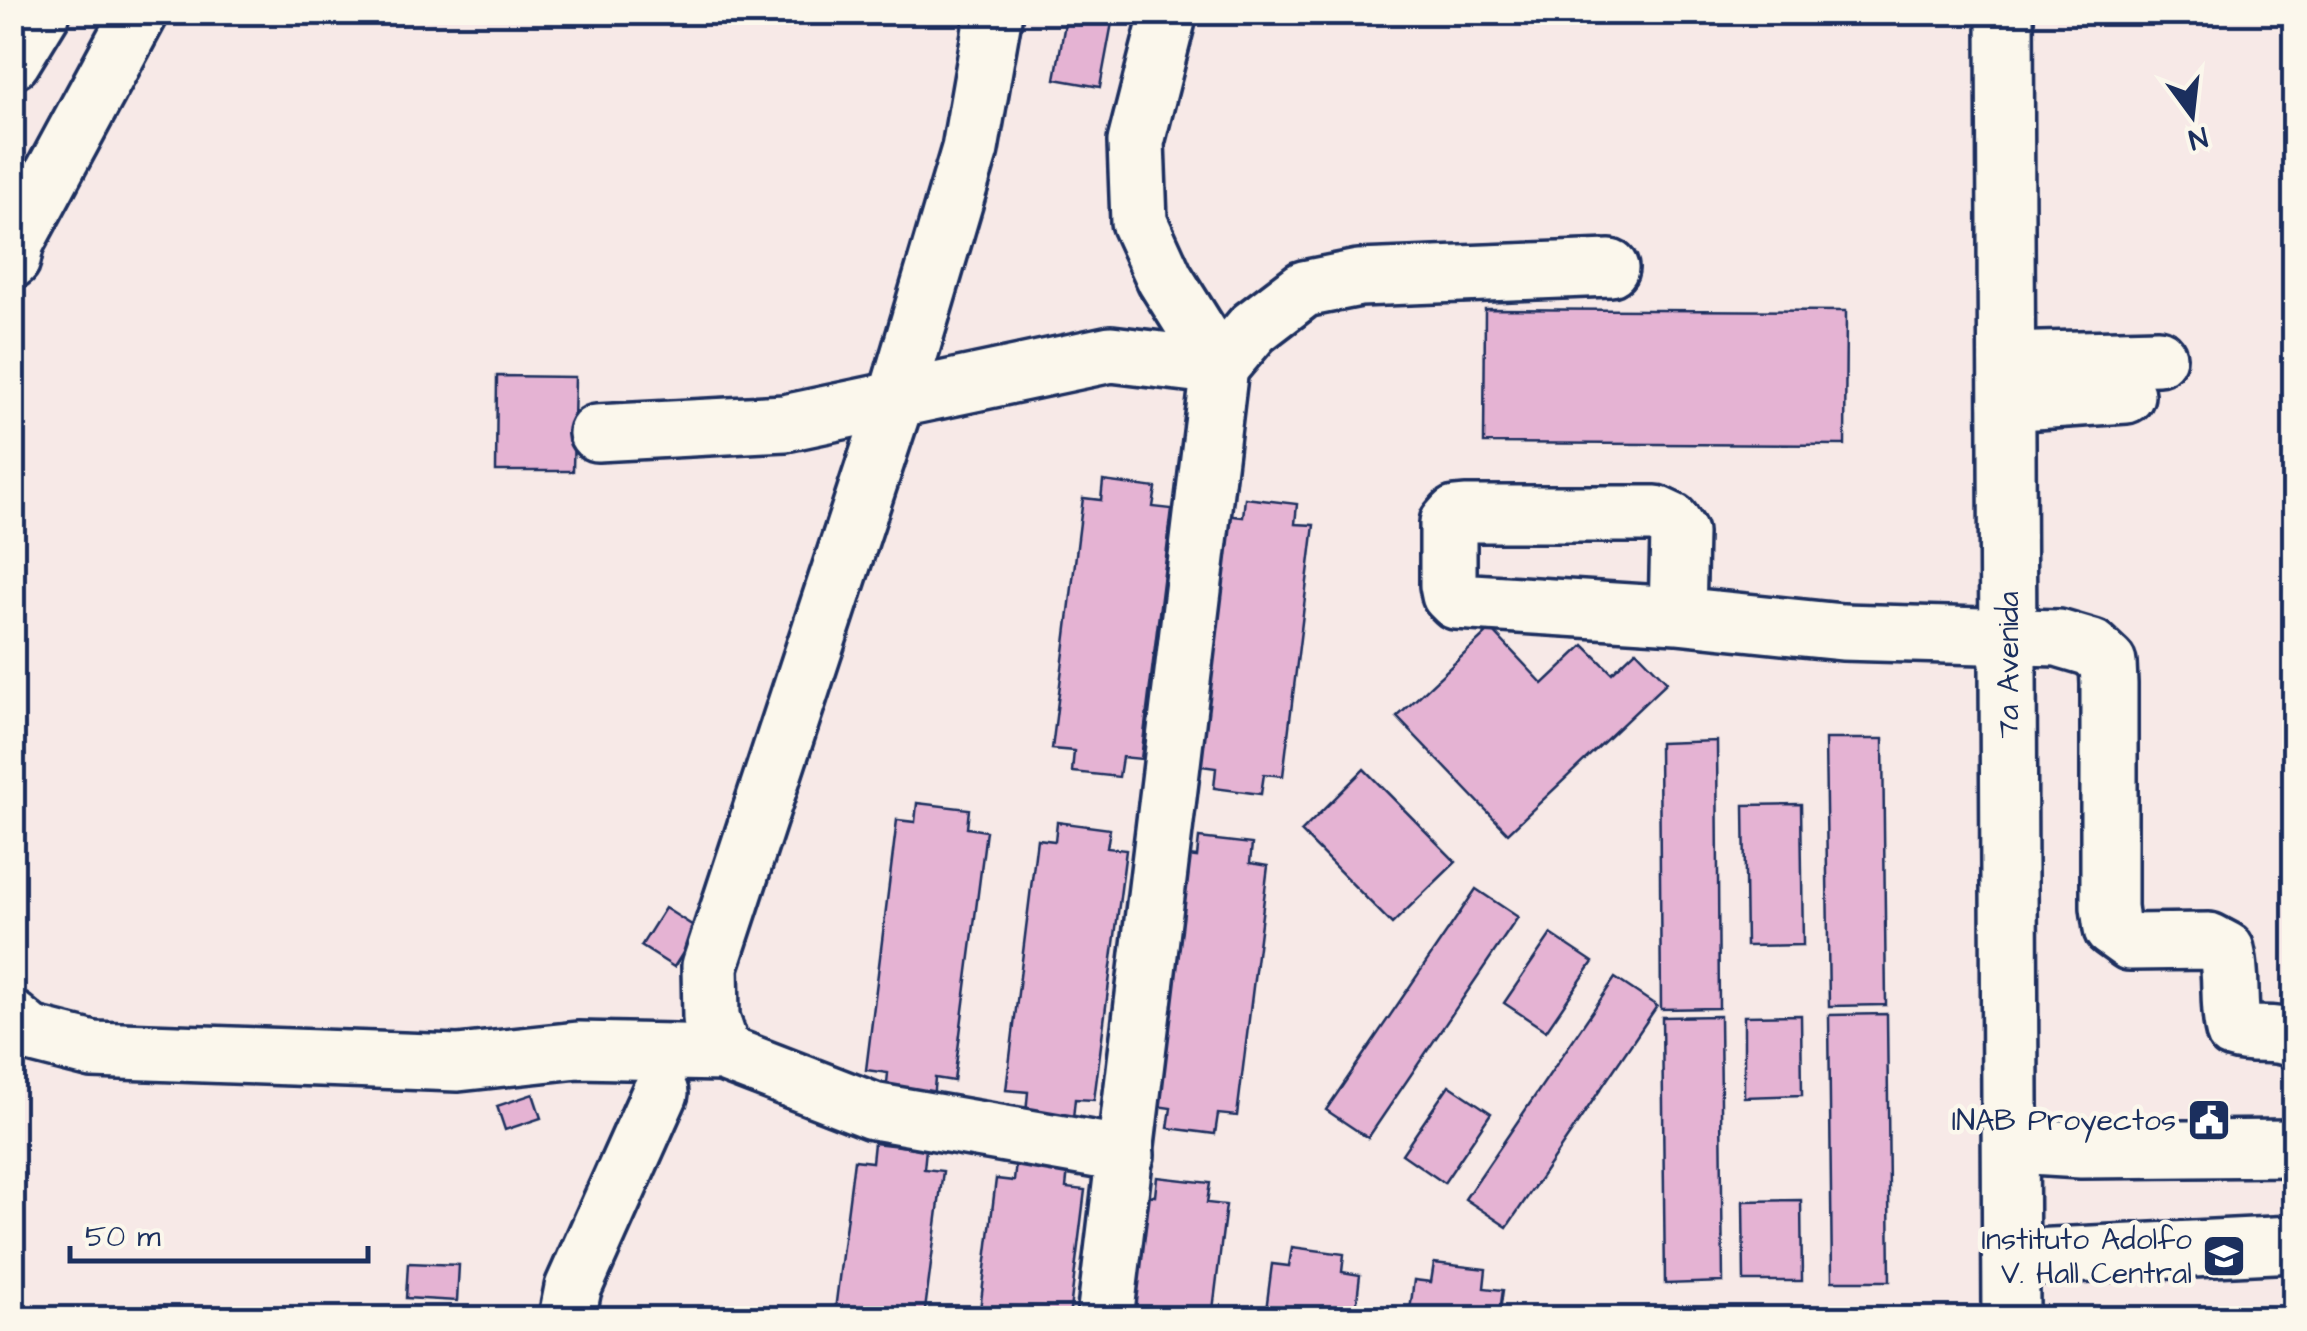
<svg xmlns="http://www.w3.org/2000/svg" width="2307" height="1331" font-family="'Architects Daughter',sans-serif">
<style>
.building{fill:#e5b3d3;stroke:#1b2f5e;stroke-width:2.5}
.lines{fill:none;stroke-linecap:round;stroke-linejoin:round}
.minor-casing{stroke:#1b2f5e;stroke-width:62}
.major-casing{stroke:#1b2f5e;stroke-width:62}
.minor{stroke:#fbf7ec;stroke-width:55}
.major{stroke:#fbf7ec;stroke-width:55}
.labels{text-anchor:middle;stroke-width:9;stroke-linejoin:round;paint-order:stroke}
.street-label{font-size:30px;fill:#1b2f5e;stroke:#fbf7ec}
.poi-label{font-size:30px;fill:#1b2f5e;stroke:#fbf7ec;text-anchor:end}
</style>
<rect width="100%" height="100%" fill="#f7e9e7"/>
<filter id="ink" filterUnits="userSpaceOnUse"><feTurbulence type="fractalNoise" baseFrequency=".01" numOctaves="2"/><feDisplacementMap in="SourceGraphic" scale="20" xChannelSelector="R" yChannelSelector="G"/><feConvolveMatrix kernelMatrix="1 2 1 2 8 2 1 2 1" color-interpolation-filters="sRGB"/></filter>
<g filter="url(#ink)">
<g class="building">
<polygon points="1067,12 1114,12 1100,87 1055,79"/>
<polygon points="1485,309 1846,311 1845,445 1484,443"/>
<polygon points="497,376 575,377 573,471 496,471"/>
<polygon points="1103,481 1156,488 1153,507 1172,509 1141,759 1122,757 1119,777 1072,772 1074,751 1052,749 1083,498 1101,500"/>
<polygon points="1245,498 1297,504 1295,524 1314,525 1283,776 1264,774 1261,794 1214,788 1216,768 1194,765 1225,515 1243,517"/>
<polygon points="1491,629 1543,684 1584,645 1612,673 1636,650 1667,682 1508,833 1397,717"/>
<polygon points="1825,739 1883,739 1886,1005 1829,1006"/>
<polygon points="1717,741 1719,1008 1661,1009 1659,743"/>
<polygon points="1364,769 1456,862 1392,924 1301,832"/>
<polygon points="917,803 969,809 967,828 986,831 954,1081 935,1078 933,1099 886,1093 888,1073 866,1070 897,820 915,822"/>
<polygon points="1801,804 1803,945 1746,946 1744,805"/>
<polygon points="1057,822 1110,829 1107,848 1126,850 1094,1100 1075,1099 1073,1118 1026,1113 1028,1092 1006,1090 1037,839 1055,841"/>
<polygon points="1199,838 1252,844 1250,863 1268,866 1237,1116 1218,1114 1215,1134 1168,1128 1171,1108 1149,1105 1179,855 1197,857"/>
<polygon points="1476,889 1518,917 1368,1138 1326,1110"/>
<polygon points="665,908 698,929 674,967 641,946"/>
<polygon points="1551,934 1593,962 1546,1031 1504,1003"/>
<polygon points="1615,978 1657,1006 1507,1227 1465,1199"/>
<polygon points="1887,1014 1890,1281 1832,1281 1829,1015"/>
<polygon points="1801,1015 1802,1095 1744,1097 1744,1016"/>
<polygon points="1720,1016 1723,1282 1665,1284 1662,1017"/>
<polygon points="1449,1085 1491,1113 1444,1183 1402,1154"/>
<polygon points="533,1094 541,1118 505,1130 497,1106"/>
<polygon points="874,1143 926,1149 924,1169 943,1171 924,1318 834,1318 854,1160 872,1162"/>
<polygon points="1016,1162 1068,1168 1066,1188 1085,1190 1069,1318 979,1318 996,1179 1014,1181"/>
<polygon points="1157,1177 1210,1183 1207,1203 1226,1205 1212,1318 1122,1318 1137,1194 1155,1196"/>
<polygon points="1801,1200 1802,1281 1744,1281 1743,1201"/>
<polygon points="1292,1247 1344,1254 1342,1272 1360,1275 1355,1318 1265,1318 1272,1264 1289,1266"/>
<polygon points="408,1263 459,1265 457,1301 406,1298"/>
<polygon points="1434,1263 1486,1269 1484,1288 1503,1290 1499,1318 1409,1318 1414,1280 1431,1282"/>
</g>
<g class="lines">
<g class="minor-casing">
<g id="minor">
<polyline points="12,260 16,242 140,12"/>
<polyline points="2007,361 2158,357"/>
<polyline points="2007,403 2126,395"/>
<polyline points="597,433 785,423 1111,354 1220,367 1253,328 1304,289 1359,278 1610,268"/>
<path d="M1677,615l2,-82 -8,-12 -15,-7h-191l-10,1 -7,8v62l2,10 6,6 221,14 165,17 216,6 34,10 16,15 1,21v223l3,22 18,13 79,-1 17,9c7,27 1,54 8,81 21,7 40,-1 60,9"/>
<polyline points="12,1019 30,1034 93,1050 458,1063 578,1050 723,1053 873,1111 1126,1155"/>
<polyline points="723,1053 711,1018 710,966 896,400 970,149 994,12"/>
<polyline points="2011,1146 2081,1150 2294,1148"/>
<polyline points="2011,1258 2294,1244"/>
<polyline points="567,1318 573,1288 660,1093"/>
<polyline points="1105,1318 1220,367 1165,279 1139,222 1136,142 1169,12"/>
</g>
</g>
<g class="major-casing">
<g id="major">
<polyline points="2005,12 2011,1318"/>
<polyline points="12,61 42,12"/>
</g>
</g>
<use href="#minor" class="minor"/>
<use href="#major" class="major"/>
</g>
</g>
<defs>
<g id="civic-square" transform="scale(2.25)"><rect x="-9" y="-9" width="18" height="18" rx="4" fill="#1b2f5e" stroke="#fbf7ec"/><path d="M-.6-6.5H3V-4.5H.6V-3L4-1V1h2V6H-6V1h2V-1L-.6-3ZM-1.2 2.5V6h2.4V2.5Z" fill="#fff"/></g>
<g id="school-square" transform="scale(2.25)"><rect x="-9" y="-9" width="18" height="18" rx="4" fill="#1b2f5e" stroke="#fbf7ec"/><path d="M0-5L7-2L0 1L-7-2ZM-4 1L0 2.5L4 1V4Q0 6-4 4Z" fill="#fff"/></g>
</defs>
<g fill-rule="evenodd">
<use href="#civic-square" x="2209" y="1120"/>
<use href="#school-square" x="2224" y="1256"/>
</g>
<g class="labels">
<g class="street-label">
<text transform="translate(2008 665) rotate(-90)" y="10">7a Avenida</text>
</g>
<g class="poi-label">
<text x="2176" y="1130">INAB Proyectos</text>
<text x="2192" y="1249">Instituto Adolfo<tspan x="2192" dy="34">V. Hall Central</tspan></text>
</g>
</g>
<rect width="2307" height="1331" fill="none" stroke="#fbf7ec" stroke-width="50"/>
<rect x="25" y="25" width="2257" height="1281" fill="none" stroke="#1b2f5e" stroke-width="4" filter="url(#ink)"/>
<g transform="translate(2192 115) rotate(165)" stroke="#fbf7ec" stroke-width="8" paint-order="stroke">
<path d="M0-8L18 38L0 25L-18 38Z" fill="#1b2f5e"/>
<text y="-15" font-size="28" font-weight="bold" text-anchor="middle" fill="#1b2f5e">N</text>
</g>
<path d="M70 1246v15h298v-15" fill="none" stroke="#1b2f5e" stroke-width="5"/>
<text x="85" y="1246" font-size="30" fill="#1b2f5e" stroke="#fbf7ec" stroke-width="8" paint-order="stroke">50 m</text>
</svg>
